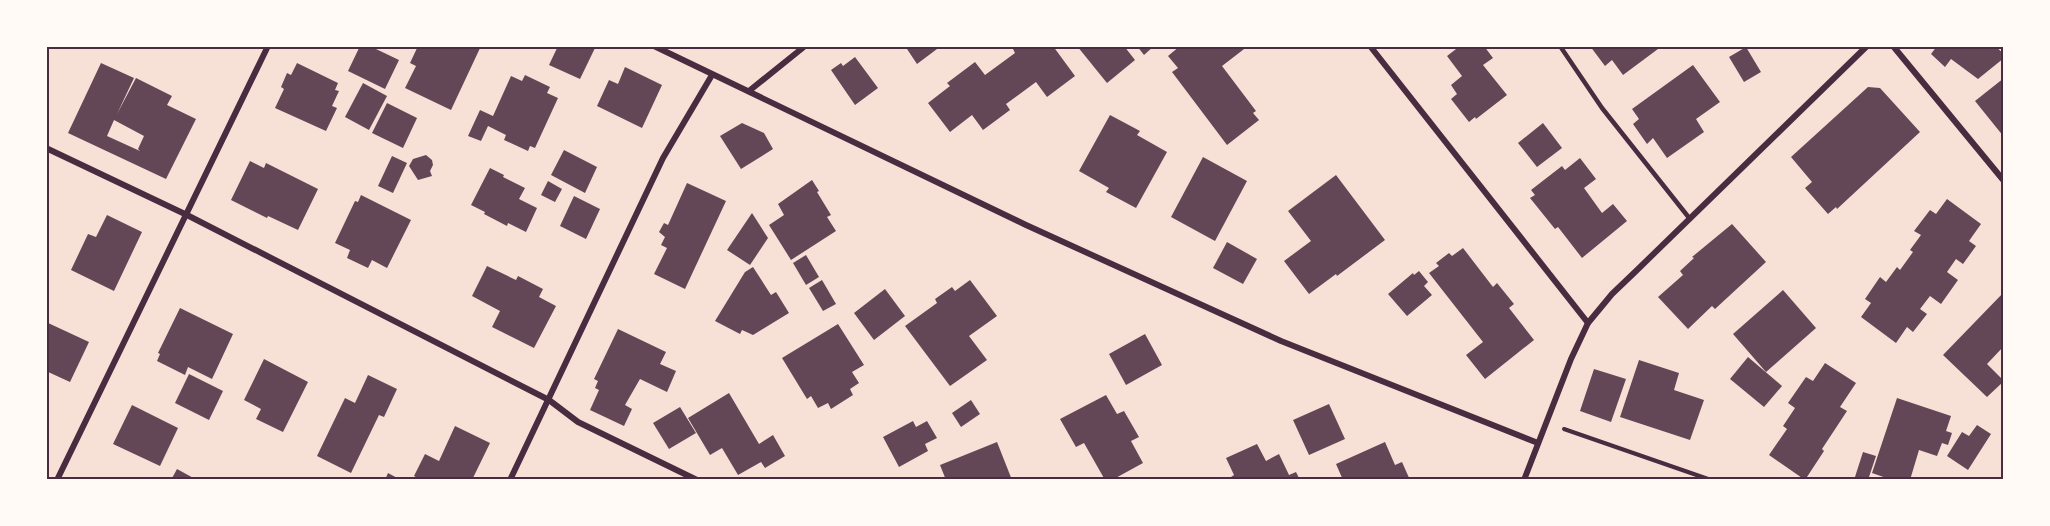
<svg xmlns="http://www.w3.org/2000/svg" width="2050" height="526" font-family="'Space Grotesk',sans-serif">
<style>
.building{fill:#644757;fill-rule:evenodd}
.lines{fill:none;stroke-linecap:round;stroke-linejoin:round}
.path{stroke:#4a2c40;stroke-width:4}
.service{stroke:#4a2c40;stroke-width:4.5}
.minor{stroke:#4a2c40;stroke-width:6}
.neatline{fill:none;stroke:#4a2c40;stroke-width:2}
</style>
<rect width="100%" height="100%" fill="#f7e1d7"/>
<g class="building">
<polygon points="360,46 377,46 376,49 399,60 385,89 348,71"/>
<polygon points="418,46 481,46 451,110 405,88 416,66 410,63"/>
<polygon points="558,46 595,48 580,79 549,65"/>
<polygon points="905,46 941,46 917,64"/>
<polygon points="1016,46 1053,46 1075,76 1047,97 1036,82 1006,104 1010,110 983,130 972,115 950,132 928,103 950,86 947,83 975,62 985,75 1015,53 1013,49"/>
<polygon points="1077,46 1124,46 1135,60 1107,83"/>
<polygon points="1137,46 1154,46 1144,55"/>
<polygon points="1180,46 1248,46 1222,66 1256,111 1253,113 1259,120 1227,145 1172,72 1178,68 1168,56"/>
<polygon points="1460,46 1484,46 1493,58 1483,65 1507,95 1476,119 1475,117 1469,122 1451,99 1457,94 1451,85 1462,76 1447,56"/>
<polygon points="1590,46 1656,46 1658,49 1623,75 1612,60 1605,66"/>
<polygon points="1937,46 1995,46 2004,54 2004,58 1978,79 1951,59 1945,67 1931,54"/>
<polygon points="1746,47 1761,72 1744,82 1729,57"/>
<polygon points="855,57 878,88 855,105 831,70 841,63 843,66"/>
<path d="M101,63l33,15 -17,36 19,-36 36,18 -5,9 29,14 -30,60 -98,-46zM114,120l30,16 -6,13 2,2 -33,-15z"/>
<polygon points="297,63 338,83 335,90 339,91 332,106 337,108 326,131 275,108 284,89 281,87 287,73 291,75"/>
<polygon points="1693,65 1720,102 1696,119 1704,132 1667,158 1653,138 1647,144 1633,124 1639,119 1632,109"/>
<polygon points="625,67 662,85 642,128 597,106 609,80 618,84"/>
<polygon points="525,75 550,87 547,93 558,98 535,148 530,146 528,151 504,140 506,135 488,126 481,141 468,136 480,110 493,116 511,76 522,81"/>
<polygon points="2004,78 2004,137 1975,101"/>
<polygon points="363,83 387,96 369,130 345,117"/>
<polygon points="1868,87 1880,88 1920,132 1837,209 1836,207 1828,214 1805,188 1812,182 1791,157"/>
<polygon points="387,103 417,118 403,148 372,133"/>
<polygon points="1110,115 1140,131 1137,135 1167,152 1136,208 1106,192 1109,188 1079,171"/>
<polygon points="742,123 764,133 773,149 741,169 720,136"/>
<polygon points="1543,123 1562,148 1537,167 1518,143"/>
<polygon points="564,150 597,167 585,193 551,175"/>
<polygon points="426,155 432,160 433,165 430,171 432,176 418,180 409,166 413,159"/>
<polygon points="392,156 407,163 393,193 378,186"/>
<polygon points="1203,157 1247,181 1215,241 1171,217"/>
<polygon points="1580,158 1596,179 1584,188 1602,213 1613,204 1627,221 1582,258 1558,227 1555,229 1530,198 1535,195 1531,190 1562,166 1565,170"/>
<polygon points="250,161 264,168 266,163 318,189 298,230 268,216 267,218 231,200"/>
<polygon points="490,168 504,175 503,177 525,188 519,199 537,208 526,232 508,223 507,226 484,214 485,212 471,205"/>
<polygon points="1336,175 1385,240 1337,276 1336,274 1309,294 1284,261 1311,241 1288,211"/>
<polygon points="812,180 819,191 817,192 831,215 827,217 836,231 791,260 769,225 784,215 778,204"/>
<polygon points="548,181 562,189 555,202 541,195"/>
<polygon points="687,183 726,201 685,289 654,274 667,248 661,245 665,237 659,232 664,223 668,225"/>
<polygon points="361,195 411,220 387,268 372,260 368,268 347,258 350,250 335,243 355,201 358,202"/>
<polygon points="574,196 600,209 586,239 560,226"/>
<polygon points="1947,199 1981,224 1969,241 1976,246 1963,264 1956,259 1947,272 1958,280 1941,304 1930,296 1920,309 1927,314 1913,332 1907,327 1896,343 1861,317 1871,303 1865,299 1880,277 1886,282 1897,267 1900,270 1913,252 1910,250 1921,235 1914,231 1930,210 1936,214"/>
<polygon points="752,213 768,238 750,265 727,250"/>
<polygon points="107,215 142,232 114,291 71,270 88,234 96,237"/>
<polygon points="1732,224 1766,262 1715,309 1712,306 1688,329 1658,297 1683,275 1680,271 1694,258 1692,257"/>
<polygon points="1227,242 1257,259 1243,284 1213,268"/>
<polygon points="1463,248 1493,287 1497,283 1514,304 1509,308 1534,340 1485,379 1466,355 1483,342 1429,273 1439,266 1436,263 1449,253 1452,256"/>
<polygon points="806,255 819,277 806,285 793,263"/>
<polygon points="487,266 516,280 518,276 543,289 539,297 556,306 534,348 492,327 500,311 472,296"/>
<polygon points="753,267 771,295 776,292 789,313 753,335 742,330 740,334 715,321 745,272"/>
<polygon points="1419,271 1428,282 1424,286 1432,295 1407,316 1388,294 1413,273 1414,275"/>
<polygon points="822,280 836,304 823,311 809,288"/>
<polygon points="970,280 997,316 969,336 987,360 950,386 905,326 937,303 935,299 952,287 955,291"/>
<polygon points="885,289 905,316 874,340 854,313"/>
<polygon points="1783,290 1816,328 1766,372 1733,334"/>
<polygon points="2004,292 2004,346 1987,364 2004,381 1987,397 1943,355"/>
<polygon points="180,308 233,334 212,379 188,367 185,375 157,361 160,354 158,353"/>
<polygon points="46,322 89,342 70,382 46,371"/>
<polygon points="838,324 864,365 852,372 859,383 850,389 853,395 831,409 828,403 818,408 811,396 807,399 782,358"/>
<polygon points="618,329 666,352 660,364 676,371 667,392 640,379 625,405 632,409 624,426 590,410 599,390 595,388 598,381 594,379"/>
<polygon points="1145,334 1162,365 1126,385 1109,354"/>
<polygon points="1748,357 1782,386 1764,407 1730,379"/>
<polygon points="264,359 308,382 283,432 256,419 261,409 244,400"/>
<polygon points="1639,360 1679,373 1674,390 1704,400 1690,440 1620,417"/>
<polygon points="1825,363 1856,383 1840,407 1847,411 1822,449 1824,451 1805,480 1769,455 1787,429 1783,426 1795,408 1788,403 1806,377 1813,381"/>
<polygon points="1594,369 1626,379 1611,422 1580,411"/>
<polygon points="189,374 223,391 209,420 175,403"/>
<polygon points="368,375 397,389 384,417 379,415 351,473 317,456 345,398 355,403"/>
<polygon points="729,393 759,444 773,435 785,456 765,468 761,462 738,475 722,448 710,455 688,418"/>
<polygon points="1106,395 1117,414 1124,411 1139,437 1131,441 1143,463 1112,480 1105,480 1084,443 1076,447 1060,419"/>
<polygon points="1897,398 1951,416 1946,431 1952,433 1948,445 1942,443 1937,456 1919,450 1910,480 1892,480 1872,473"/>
<polygon points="971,400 980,414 961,427 952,413"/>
<polygon points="1329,404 1345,439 1309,455 1293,420"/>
<polygon points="132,405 178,428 160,466 113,444"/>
<polygon points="680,407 696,433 669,449 653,423"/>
<polygon points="913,421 916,427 927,421 937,438 925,444 928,451 899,467 883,437"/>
<polygon points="1977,425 1991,434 1968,470 1947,456 1962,432 1969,436"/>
<polygon points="455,426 490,443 472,480 421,480 414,476 425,454 439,461"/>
<polygon points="997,442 1012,480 946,480 940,465"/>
<polygon points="1385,442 1395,465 1402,462 1410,480 1343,480 1336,464"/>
<polygon points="1257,444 1266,461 1279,454 1289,475 1296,472 1300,480 1232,480 1231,477 1234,475 1226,458"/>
<polygon points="1863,452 1876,456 1868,480 1854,480"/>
<polygon points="177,469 197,480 171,480"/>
<polygon points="388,473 401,480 385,480"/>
</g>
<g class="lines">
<polyline class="path" points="1564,429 1711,480"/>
<polyline class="service" points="1560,46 1602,108 1690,219"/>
<g class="minor">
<polyline points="654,46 1026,225 1281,341 1538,443"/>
<polyline points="1370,46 1588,323"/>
<polyline points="1893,46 2004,181"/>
<polyline points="749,91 805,46"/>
<polyline points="46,148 187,215 549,400 578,422 697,480"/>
<polyline points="57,480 268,46"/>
<polyline points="510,480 663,158 712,75"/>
<polyline points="1524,480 1571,359 1588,323 1612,294 1635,272 1867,46"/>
</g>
</g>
<rect width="2050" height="526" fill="none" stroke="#fffaf5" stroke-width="96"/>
<rect x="48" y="48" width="1954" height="430" class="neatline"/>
</svg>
